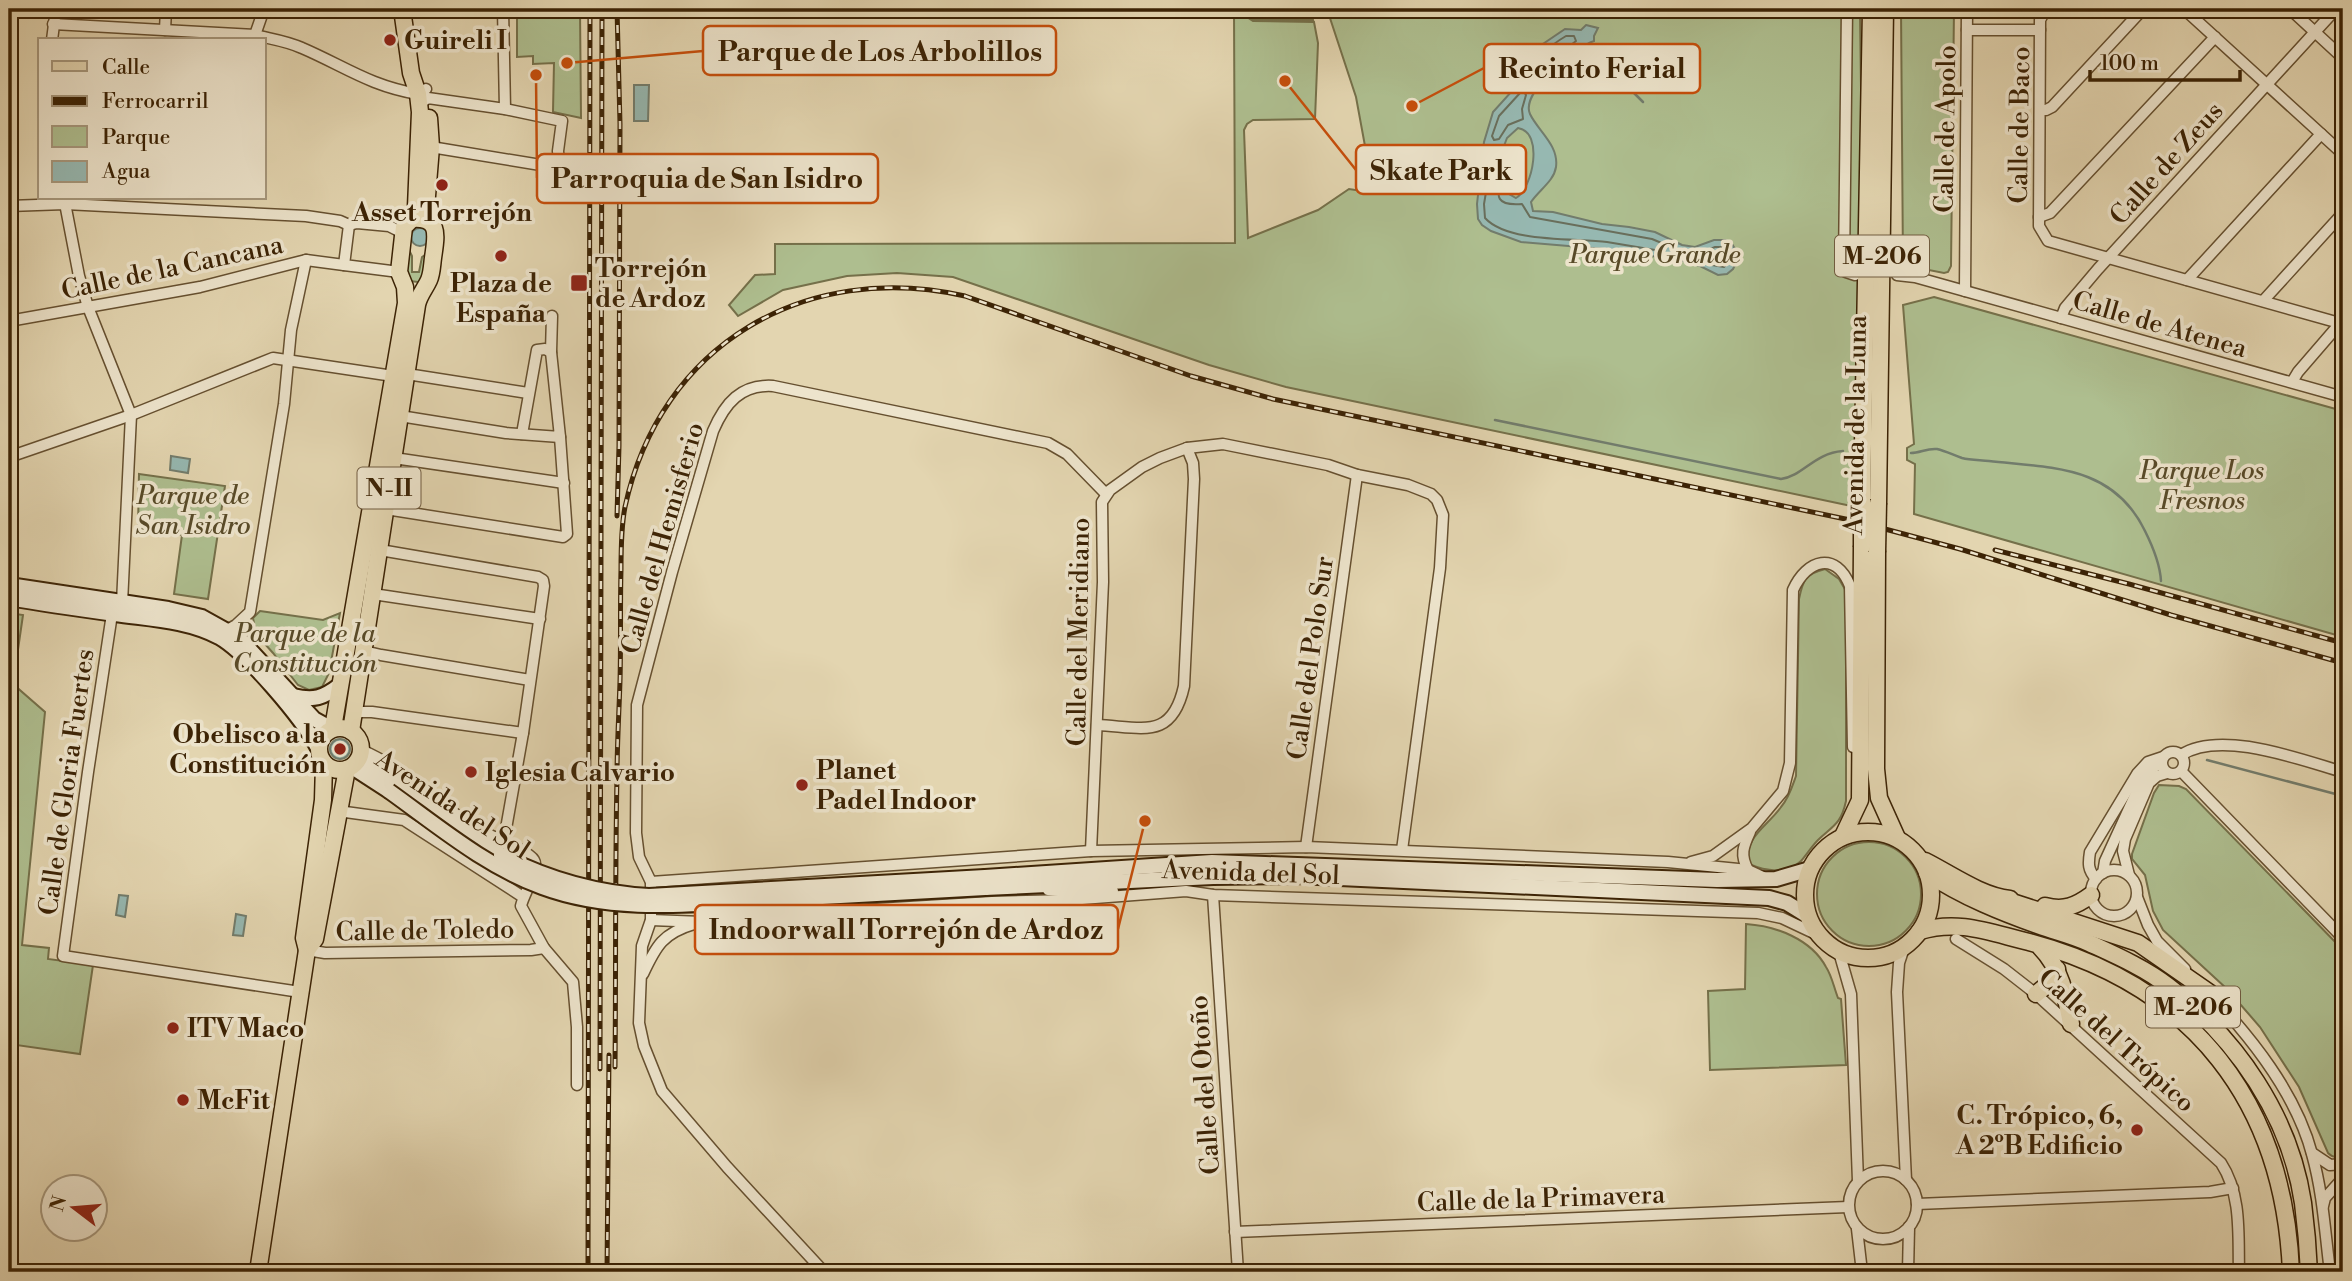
<svg xmlns="http://www.w3.org/2000/svg" width="2352" height="1281" font-family="'Libre Bodoni',serif">
<style>
.green{fill:#aebe8f;stroke:#75704a;stroke-width:2}
.water{fill:#96b8b1;stroke:#727c6c;stroke-width:2;fill-rule:evenodd}
.lines{fill:none;stroke-linecap:round;stroke-linejoin:round}
.shore{stroke:#696e5b;stroke-width:2}
.stream{stroke:#727c6c;stroke-width:2.5}
.street-casing{stroke:#665030;stroke-width:13}
.secondary-casing{stroke:#3c2305;stroke-width:18}
.primary-casing{stroke:#3c2305;stroke-width:19}
.street{stroke:#ede4cc;stroke-width:10}
.secondary{stroke:#ede4cc;stroke-width:14}
.primary{stroke:#e3d5b0;stroke-width:16}
.rail-casing{stroke:#3c2305;stroke-width:5}
.rail{stroke:#ede4cc;stroke-width:2.5;stroke-dasharray:8;stroke-linecap:butt}
.secondary-bridge-casing{stroke:#3c2305;stroke-width:18;stroke-linecap:butt}
.primary-bridge-casing{stroke:#3c2305;stroke-width:19;stroke-linecap:butt}
.secondary-bridge{stroke:#ede4cc;stroke-width:14}
.primary-bridge{stroke:#e3d5b0;stroke-width:16}
.poi-dot{fill:#8f2418;stroke:#ede4cc;stroke-width:2.5}
.labels{text-anchor:middle;stroke-width:7;stroke-linejoin:round;paint-order:stroke}
.shield{fill:#ede4cc;stroke:#715d41;stroke-width:2}
.shield-label{font-size:24px;font-weight:bold;fill:#3c2305}
.poi-label{font-size:26px;font-weight:bold;fill:#3c2305;stroke:#ede4cc;text-anchor:start}
.street-label{font-size:26px;fill:#3c2305;stroke:#ede4cc}
.park-label{font-size:26px;font-style:italic;fill:#584a28;stroke:#ede4cc}
.leader{fill:none;stroke:#c64e0b;stroke-width:2.5}
.callout-dot{fill:#c64e0b;stroke:#ede4cc;stroke-width:2.5}
.callout{fill:#ede4cc;stroke:#c64e0b;stroke-width:2.5}
.callout-label{font-size:28px;text-anchor:middle;font-weight:bold;fill:#3c2305}
</style>
<rect width="100%" height="100%" fill="#e3d5b0"/>
<filter id="stains"><feTurbulence type="fractalNoise" baseFrequency=".00286" numOctaves="4"/><feColorMatrix values="0 0 0 0 .2 0 0 0 0 .09 0 0 0 0 .02 0 0 0 .5 -.17"/></filter>
<radialGradient id="worn" r=".72"><stop offset=".6" stop-color="#630" stop-opacity="0"/><stop offset="1" stop-color="#630" stop-opacity=".3"/></radialGradient>
<g class="green">
<polygon points="557,9 580,9 581,118 553,112 554,63 533,64 533,56 517,57 517,14 557,14"/>
<polygon points="1234,9 1310,9 1313,20 1250,19 1253,21 1314,22 1318,43 1315,119 1253,120 1247,124 1244,130 1248,238 1318,210 1349,189 1369,192 1365,146 1356,97 1327,9 1847,9 1848,14 1860,13 1862,164 1856,507 1286,387 1209,365 953,277 897,273 847,276 783,290 738,316 729,305 755,275 775,274 775,244 1235,243"/>
<polygon points="1901,9 1954,9 1951,266 1948,272 1944,273 1903,265"/>
<polygon points="408,248 412,256 412,272 419,272 422,257 428,253 424,277 418,282 410,281 406,275"/>
<polygon points="1934,297 2343,411 2343,637 1914,514 1915,464 1907,460 1907,448 1914,444 1903,305"/>
<polygon points="139,474 225,486 208,599 174,594 182,535 138,528"/>
<path d="M1825,569l14,10 7,12v210c-5,23 -12,24 -28,39 -6,6 -11,14 -17,21 -14,14 -36,10 -52,3 -6,-27 18,-37 32,-57 8,-9 11,-20 15,-31l3,-177c4,-19 6,-25 26,-30z"/>
<polygon points="260,611 323,620 340,613 329,673 322,687 309,690 298,685 273,653 256,634 253,618"/>
<polygon points="9,613 23,615 13,684 45,712 22,945 49,948 48,959 93,965 80,1054 9,1044"/>
<path d="M2159,785l20,1 7,3 157,161v204c-6,4 -10,4 -15,-1l-29,-66 -39,-60 -33,-38 -64,-59 -10,-19 -8,-36 -13,-16v-5l22,-61z"/>
<circle cx="1869" cy="894" r="52"/>
<path d="M1746,924c30,2 65,15 80,43 6,9 8,21 12,31l3,1 5,66 -136,5 -2,-79 37,-2z"/>
</g>
<g class="water">
<path d="M1586,25l12,3 -4,8v5c-18,6 -74,51 -64,73 8,17 29,31 26,53 -2,14 -17,23 -25,35l2,9 20,1 49,12 27,3 26,5 27,13 13,2 19,-7h11l7,4 5,8v9l-4,8 -6,5 -9,1 -18,-9 -21,-6 -75,-11 -83,-7 -30,-11 -9,-6 -4,-6 -1,-15 7,-62 9,-30 29,-32 6,-18 9,-14 28,-19 16,1zM1518,128c26,4 15,60 -2,70l-12,-7 6,-20 -7,-15 1,-10 3,-8z"/>
<polygon points="634,85 649,85 648,121 634,121"/>
<circle cx="420" cy="237" r="9"/>
<polygon points="171,456 190,459 188,473 170,470"/>
<circle cx="340" cy="749" r="10"/>
<polygon points="119,895 128,896 125,917 116,915"/>
<polygon points="236,914 246,916 243,936 233,935"/>
</g>
<g class="lines">
<g class="shore">
<path d="M1566,36h8l2,5 -28,22 -11,16h-4l-2,-3c6,-19 18,-30 35,-40z"/>
<polygon points="1520,93 1524,92 1526,95 1522,109 1523,119 1508,125 1499,139 1494,140 1492,136 1499,116"/>
<path d="M1492,157l4,1c1,1 5,10 5,11 3,15 -17,38 21,35l8,13 122,22 12,5 1,5 -4,2c-18,-3 -36,-6 -54,-9 -33,-4 -99,1 -122,-24l-1,-14z"/>
<polygon points="1715,247 1724,247 1730,253 1730,260 1724,267 1712,265 1700,257 1701,253"/>
</g>
<g class="stream">
<polyline points="1580,48 1602,69 1605,82 1614,87 1625,84 1643,102"/>
<path d="M1495,420l286,59c22,-3 33,-26 62,-28"/>
<path d="M1911,453c9,0 16,-5 26,-4 9,2 16,6 25,9 8,2 18,2 27,3 63,7 124,4 156,70 8,16 15,32 16,50"/>
<polyline points="2207,760 2343,796"/>
</g>
<g class="street-casing">
<g id="street">
<polyline points="503,9 505,109"/>
<polyline points="1847,9 1844,266 1846,272 1855,275"/>
<polyline points="2046,9 2040,20 2039,226 2048,241 2343,324"/>
<polyline points="2184,9 2343,154"/>
<polyline points="2290,9 2343,58"/>
<path d="M53,24l202,11c16,4 32,6 47,13 42,18 68,38 116,46l8,-5"/>
<polyline points="165,30 166,9"/>
<polyline points="1967,30 2040,30"/>
<polyline points="255,35 264,9"/>
<polyline points="52,40 56,9"/>
<polyline points="419,104 428,98 505,109 562,121 558,151 559,163 565,169"/>
<polyline points="2041,110 2046,110 2052,107 2143,9"/>
<polyline points="431,147 565,169"/>
<polyline points="64,198 79,276 88,307 131,415 122,603"/>
<polyline points="9,206 65,204 306,216 340,221 349,225 357,223 389,226 403,233"/>
<polyline points="2039,217 2050,213 2215,37"/>
<polyline points="349,225 344,265 399,272"/>
<polyline points="1897,275 1915,277 2343,397"/>
<polyline points="2187,280 2321,134"/>
<polyline points="1965,291 1967,9"/>
<polyline points="2263,301 2343,213"/>
<polyline points="2061,318 2065,308 2098,269 2336,9"/>
<polyline points="9,321 200,287 306,260 344,265"/>
<polyline points="407,374 528,393"/>
<polyline points="2292,382 2298,372 2342,321"/>
<polyline points="400,416 506,433 560,437 551,352 552,316"/>
<polyline points="522,434 537,350 545,349 551,352"/>
<polyline points="9,457 131,415 273,358 393,376"/>
<polyline points="394,458 564,483"/>
<polyline points="386,509 563,537 567,534 560,437"/>
<polyline points="380,550 538,577 543,580 544,586 523,733 504,840"/>
<polyline points="373,594 540,619"/>
<polyline points="112,614 88,772 63,956 300,992"/>
<polyline points="227,630 236,625 250,612 284,404 291,330 306,260"/>
<polyline points="364,651 381,655 530,680"/>
<polyline points="354,715 361,712 372,712 523,733"/>
<path d="M1097,725c45,2 75,16 87,-39l10,-207 -1,-16 -6,-15"/>
<path d="M361,750c44,18 76,55 117,79 11,7 50,21 56,31 6,9 -11,35 -13,46l23,42 29,34 4,45v58"/>
<circle cx="2173" cy="763" r="11"/>
<path d="M2181,755c40,-26 120,5 162,17"/>
<polyline points="2181,771 2343,938"/>
<polyline points="338,811 404,820 523,897"/>
<polyline points="1306,847 1357,475"/>
<polyline points="1091,851 1103,582 1102,502 1110,490 1142,467 1160,458 1187,448 1223,444 1328,465 1357,475 1408,485 1431,494 1437,500 1443,515 1440,568 1402,850"/>
<path d="M1691,862l22,-6 39,-28 31,-37 7,-28 3,-173c14,-31 43,-39 57,-4l3,161"/>
<circle cx="2114" cy="893" r="23"/>
<path d="M1748,870c-8,-15 -5,-23 2,-38"/>
<polyline points="2103,873 2105,861 2143,778 2151,769 2161,763"/>
<polyline points="2129,875 2123,851 2125,839 2149,783 2157,776 2167,773"/>
<path d="M2096,879c-8,-9 -8,-15 -6,-27l47,-78 11,-12 15,-5"/>
<polyline points="651,882 1091,851 1306,847 1668,862 1748,870 1763,877"/>
<polyline points="1048,890 1069,892 1113,891"/>
<polyline points="1213,895 1238,1272"/>
<polyline points="2137,897 2148,925 2157,941 2185,969"/>
<polyline points="651,920 702,922 795,914 992,902 1069,900 1186,891 1213,895 1758,913 1782,918 1818,935"/>
<path d="M1956,939l48,30 32,25 185,169c21,32 17,73 18,109"/>
<polyline points="1904,948 1899,963 1897,992 1906,1180"/>
<polyline points="307,950 325,953 531,950 544,948"/>
<polyline points="1839,952 1851,994 1858,1181"/>
<path d="M643,974c13,-28 20,-41 51,-50"/>
<path d="M2208,992c43,45 88,101 104,162 11,39 13,79 18,118"/>
<polyline points="2312,1153 2330,1165 2343,1164"/>
<circle cx="1883" cy="1205" r="34"/>
<polyline points="1917,1204 2210,1192 2233,1188"/>
<polyline points="2323,1206 2325,1198 2343,1178"/>
<polyline points="1857,1229 1862,1272"/>
<polyline points="1235,1232 1848,1207"/>
<path d="M824,1272l-97,-105 -65,-76 -18,-45 -5,-23 3,-77 9,-26v-38l-12,-25 -3,-24 1,-128 35,-133 41,-141c12,-28 28,-47 60,-45l275,57 19,11 39,40"/>
<polyline points="1908,1272 1909,1227"/>
</g>
</g>
<g class="secondary-casing">
<g id="secondary">
<polyline points="9,585 168,609 202,617 238,637 314,719 332,729"/>
<path d="M9,598c35,6 70,11 106,16 34,5 72,6 104,23 28,16 83,81 99,111"/>
<path d="M293,696c21,5 30,2 47,-11"/>
<polyline points="360,756 448,821 501,855"/>
<polyline points="352,767 389,791"/>
<polyline points="985,877 1212,862 1717,880 1776,879 1810,869"/>
<polyline points="985,888 1213,877 1297,876 1769,898 1787,903 1808,916"/>
</g>
</g>
<g class="primary-casing">
<g id="primary">
<polyline points="426,208 431,147 429,118"/>
<polyline points="1862,499 1871,9"/>
<polyline points="1878,503 1885,9"/>
<polyline points="1877,552 1876,769 1879,798 1897,838"/>
<circle cx="340" cy="749" r="21"/>
<polyline points="333,728 406,303 405,287 399,272 404,227 412,219 416,207 420,112 418,94 411,73 402,9"/>
<path d="M351,731l66,-426c2,-10 8,-16 12,-25 3,-7 3,-15 4,-22 3,-22 8,-41 -21,-39"/>
<circle cx="1868" cy="895" r="63"/>
<polyline points="1843,836 1860,800 1862,547"/>
<path d="M1925,861c26,13 56,35 85,38"/>
<path d="M1927,873c36,24 76,40 116,54 15,5 31,9 46,16 26,12 56,25 79,43 69,53 122,130 135,217 3,23 5,46 6,69"/>
<polyline points="2000,898 2138,943 2210,993"/>
<path d="M2045,906c19,5 31,0 46,-11"/>
<path d="M1920,931c39,-12 71,2 109,11 165,44 255,160 262,330"/>
<path d="M2040,947c21,21 26,49 31,77"/>
<polyline points="307,950 304,938 323,800 324,764"/>
<polyline points="2036,994 2053,980 2057,969"/>
<polyline points="258,1272 307,950 315,939 347,769"/>
</g>
</g>
<use href="#street" class="street"/>
<use href="#secondary" class="secondary"/>
<use href="#primary" class="primary"/>
<g class="rail-casing">
<g id="rail">
<polyline points="617,9 620,124 619,446 617,516"/>
<polyline points="1995,550 2129,584 2343,643"/>
<path d="M615,1067c1,-97 0,-194 2,-291 0,-31 2,-63 3,-95 1,-37 0,-74 1,-111 0,-20 0,-43 4,-63 35,-163 181,-247 340,-211l226,80 82,23 582,122 105,28 211,66 172,48"/>
<polyline points="600,1069 602,9"/>
<polyline points="588,1272 590,9"/>
<polyline points="607,1272 609,1055"/>
</g>
</g>
<use href="#rail" class="rail"/>
<g class="secondary-bridge-casing">
<g id="secondary-bridge">
<path d="M389,791c49,35 96,75 153,96 73,27 150,17 226,13 72,-4 145,-8 217,-12"/>
<path d="M501,855c48,25 95,38 148,41l336,-19"/>
</g>
</g>
<g class="primary-bridge-casing">
<g id="primary-bridge">
<polyline points="1862,547 1862,499"/>
<polyline points="1877,552 1878,503"/>
</g>
</g>
<use href="#secondary-bridge" class="secondary-bridge"/>
<use href="#primary-bridge" class="primary-bridge"/>
</g>
<g class="poi-dot">
<circle cx="390" cy="40" r="7"/>
<circle cx="442" cy="185" r="7"/>
<circle cx="501" cy="256" r="7"/>
<rect x="570" y="274" width="18" height="18" rx="3.5"/>
<circle cx="340" cy="749" r="7"/>
<circle cx="471" cy="772" r="7"/>
<circle cx="802" cy="785" r="7"/>
<circle cx="173" cy="1028" r="7"/>
<circle cx="183" cy="1100" r="7"/>
<circle cx="2137" cy="1130" r="7"/>
</g>
<g class="labels">
<g class="shield">
<rect x="1835" y="235.5" width="94" height="41" rx="5"/>
<rect x="357.5" y="467.5" width="63" height="41" rx="5"/>
<rect x="2146" y="986.5" width="94" height="41" rx="5"/>
</g>
<g class="shield-label">
<text x="1882" y="264">M-206</text>
<text x="389" y="496">N-II</text>
<text x="2193" y="1015">M-206</text>
</g>
<g class="poi-label">
<text x="404" y="49">Guireli I</text>
<text x="442" y="221" text-anchor="middle">Asset Torrejón</text>
<text x="595" y="277">Torrejón<tspan x="595" dy="30">de Ardoz</tspan></text>
<text x="501" y="292" text-anchor="middle">Plaza de<tspan x="501" dy="30">España</tspan></text>
<text x="326" y="743" text-anchor="end">Obelisco a la<tspan x="326" dy="30">Constitución</tspan></text>
<text x="816" y="779">Planet<tspan x="816" dy="30">Padel Indoor</tspan></text>
<text x="485" y="781">Iglesia Calvario</text>
<text x="187" y="1037">ITV Maco</text>
<text x="197" y="1109">McFit</text>
<text x="2123" y="1124" text-anchor="end">C. Trópico, 6,<tspan x="2123" dy="30">A 2ºB Edificio</tspan></text>
</g>
<g class="street-label">
<text transform="translate(2019 125) rotate(-89)" y="9">Calle de Baco</text>
<text transform="translate(1945 129) rotate(-89)" y="9">Calle de Apolo</text>
<text transform="translate(2166 163) rotate(-48)" y="9">Calle de Zeus</text>
<text transform="translate(172 267) rotate(-12)" y="9">Calle de la Cancana</text>
<text transform="translate(2160 324) rotate(16)" y="9">Calle de Atenea</text>
<text transform="translate(1855 425) rotate(-89)" y="9">Avenida de la Luna</text>
<text transform="translate(662 538) rotate(-74)" y="9">Calle del Hemisferio</text>
<text transform="translate(1078 632) rotate(-89)" y="9">Calle del Meridiano</text>
<text transform="translate(1310 658) rotate(-82)" y="9">Calle del Polo Sur</text>
<text transform="translate(66 782) rotate(-82)" y="9">Calle de Gloria Fuertes</text>
<text transform="translate(453 804) rotate(33)" y="9">Avenida del Sol</text>
<text transform="translate(1251 872) rotate(2)" y="9">Avenida del Sol</text>
<text transform="translate(425 930) rotate(-1)" y="9">Calle de Toledo</text>
<text transform="translate(2117 1040) rotate(42)" y="9">Calle del Trópico</text>
<text transform="translate(1204 1085) rotate(-94)" y="9">Calle del Otoño</text>
<text transform="translate(1541 1198) rotate(-2)" y="9">Calle de la Primavera</text>
</g>
<g class="park-label">
<text x="1655" y="263">Parque Grande</text>
<text x="2202" y="479">Parque Los<tspan x="2202" dy="30">Fresnos</tspan></text>
<text x="193" y="504">Parque de<tspan x="193" dy="30">San Isidro</tspan></text>
<text x="305" y="642">Parque de la<tspan x="305" dy="30">Constitución</tspan></text>
</g>
</g>
<path class="leader" d="M567 63L703 51M1412 106L1484 68M1285 81L1356 170M536 75L537 178M1145 821L1118 929"/>
<g class="callout-dot">
<circle cx="567" cy="63" r="7"/>
<circle cx="1412" cy="106" r="7"/>
<circle cx="1285" cy="81" r="7"/>
<circle cx="536" cy="75" r="7"/>
<circle cx="1145" cy="821" r="7"/>
</g>
<g class="callout">
<rect x="703" y="26" width="353" height="49" rx="7"/>
<rect x="1484" y="44" width="216" height="49" rx="7"/>
<rect x="1356" y="145" width="170" height="49" rx="7"/>
<rect x="537" y="154" width="341" height="49" rx="7"/>
<rect x="695" y="905" width="423" height="49" rx="7"/>
</g>
<g class="callout-label">
<text x="880" y="61">Parque de Los Arbolillos</text>
<text x="1592" y="78">Recinto Ferial</text>
<text x="1441" y="180">Skate Park</text>
<text x="707" y="188">Parroquia de San Isidro</text>
<text x="906" y="939">Indoorwall Torrejón de Ardoz</text>
</g>
<rect width="2352" height="1281" fill="none" stroke="#e3d5b0" stroke-width="35"/>
<rect x="10" y="10" width="2331" height="1260" fill="none" stroke="#3c2305" stroke-width="3.5"/>
<rect x="18" y="18" width="2317" height="1246" fill="none" stroke="#3c2305" stroke-width="2"/>
<rect x="38" y="38" width="228" height="161" fill="#ede4cc" stroke="#a6977c" stroke-width="2"/>
<rect x="52" y="61" width="35" height="10" fill="#e3d5b0" stroke="#a6977c" stroke-width="2"/>
<text x="102" y="74" font-size="21" fill="#3c2305">Calle</text>
<rect x="52" y="96" width="35" height="10" fill="#3c2305" stroke="#a6977c" stroke-width="2"/>
<text x="102" y="108" font-size="21" fill="#3c2305">Ferrocarril</text>
<rect x="52" y="126" width="35" height="21" fill="#aebe8f" stroke="#a6977c" stroke-width="2"/>
<text x="102" y="144" font-size="21" fill="#3c2305">Parque</text>
<rect x="52" y="161" width="35" height="21" fill="#96b8b1" stroke="#a6977c" stroke-width="2"/>
<text x="102" y="178" font-size="21" fill="#3c2305">Agua</text>
<g transform="translate(74 1208) rotate(286)"><circle r="33" fill="#ede4cc" stroke="#a6977c" stroke-width="2"/>
<path d="M0-5L12 26L0 18L-12 26Z" fill="#8f2418"/>
<text y="-10" font-size="19" font-weight="bold" text-anchor="middle" fill="#3c2305">N</text>
</g>
<path d="M2090 70v10h150v-10" fill="none" stroke="#3c2305" stroke-width="3.5"/>
<text x="2100" y="70" font-size="21" fill="#3c2305" stroke="#ede4cc" stroke-width="5" paint-order="stroke">100 m</text>
<rect width="100%" height="100%" filter="url(#stains)"/>
<rect width="100%" height="100%" fill="url(#worn)"/>
</svg>
